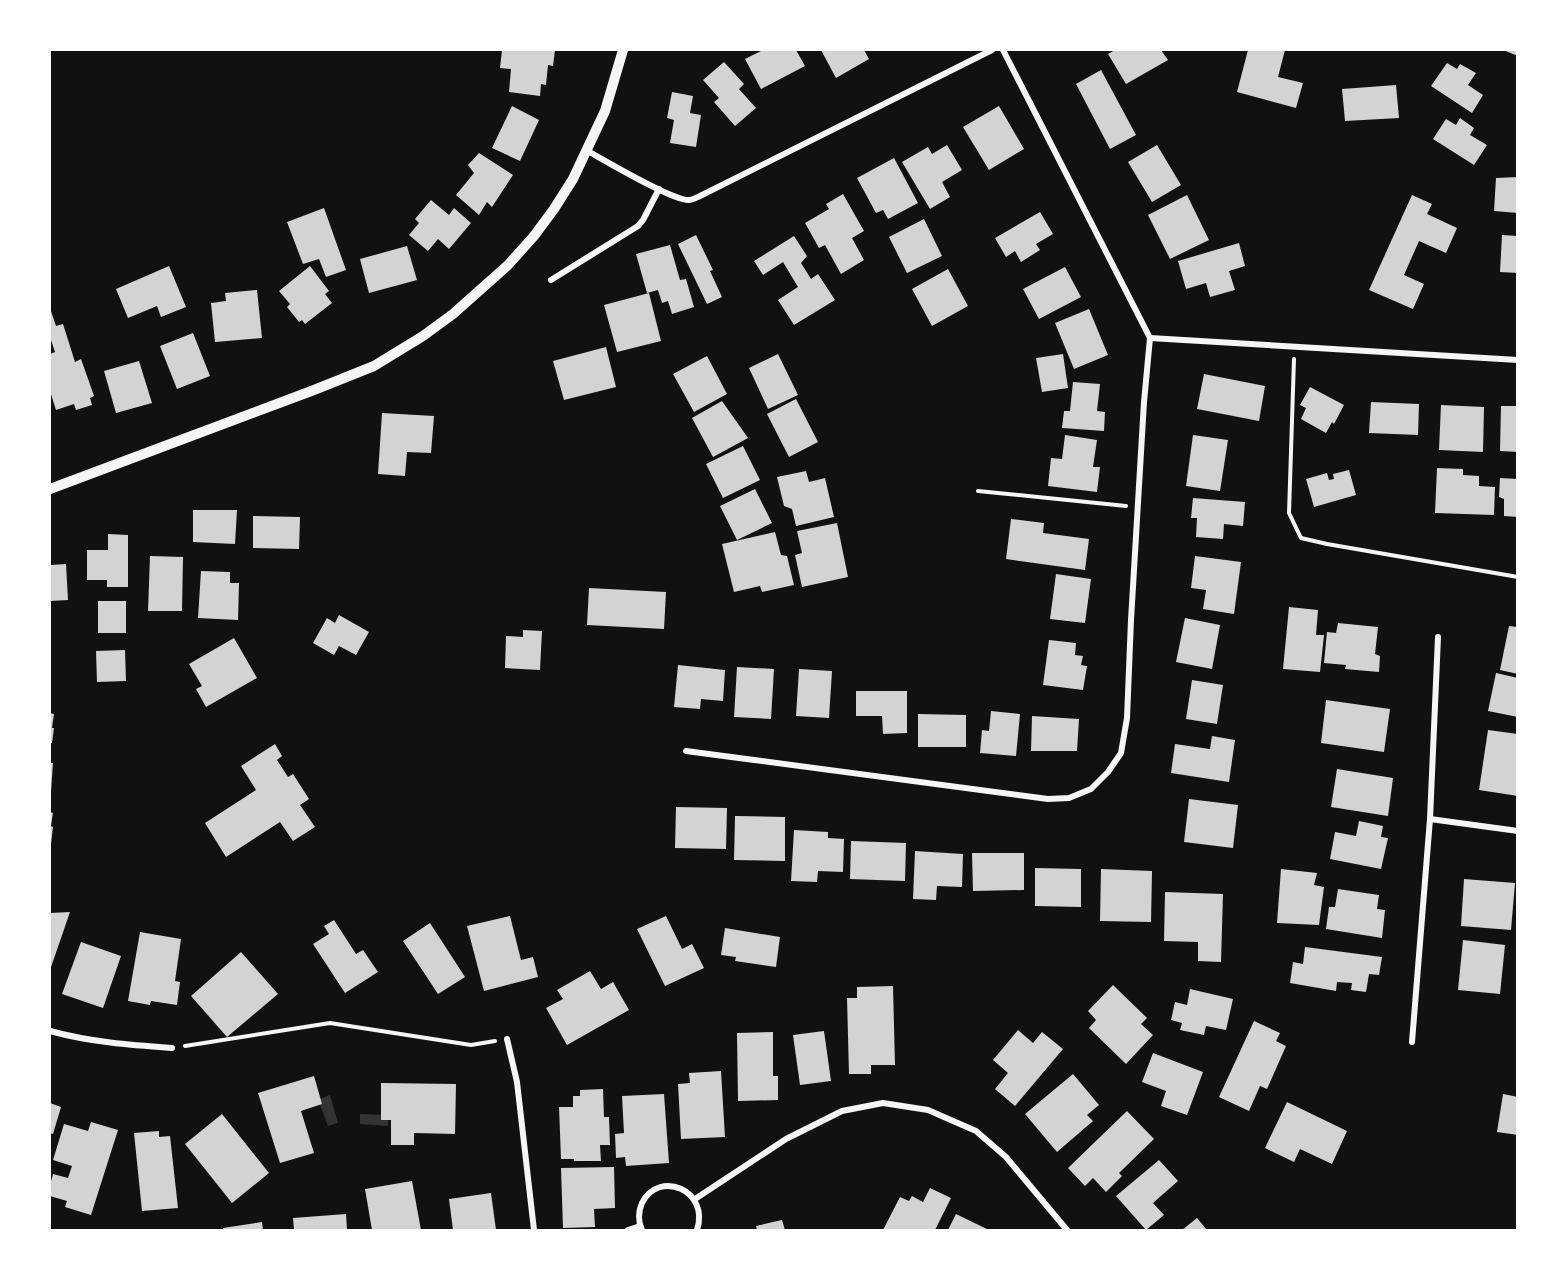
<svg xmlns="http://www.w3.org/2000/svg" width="1567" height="1280" font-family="Rubik,sans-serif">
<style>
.water{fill:#333}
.building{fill:#d3d3d3}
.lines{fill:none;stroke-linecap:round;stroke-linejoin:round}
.path{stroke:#f5f5f5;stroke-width:4}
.minor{stroke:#f5f5f5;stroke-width:6}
.tertiary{stroke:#f5f5f5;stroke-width:10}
</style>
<rect width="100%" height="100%" fill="#111"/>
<g class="water">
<polygon points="330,1095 338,1123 328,1126 318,1100"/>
<polygon points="360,1114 388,1115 388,1126 360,1124"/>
</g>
<g class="building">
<polygon points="502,50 555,50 553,66 548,65 546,85 541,84 540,96 509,92 511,69 500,68"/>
<polygon points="763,50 796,50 805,66 761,89 745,59"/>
<polygon points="821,50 864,50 869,59 836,78"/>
<polygon points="1115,50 1161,50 1168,60 1126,84 1108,54"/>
<polygon points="1248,50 1285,50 1278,77 1303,83 1296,108 1237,92"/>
<polygon points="1503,50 1518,50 1518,56"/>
<polygon points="724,62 744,84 739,89 756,108 735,126 714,102 719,98 703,80"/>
<polygon points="1447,63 1457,69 1460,64 1476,73 1468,85 1483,95 1472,113 1431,86"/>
<polygon points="1101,70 1136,135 1110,149 1076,84"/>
<polygon points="1396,85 1399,118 1345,121 1342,89"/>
<polygon points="672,92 693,96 690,113 701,115 696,147 670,143 674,120 667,118"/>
<polygon points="512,106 539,120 520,161 492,148"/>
<polygon points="999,106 1024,149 989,170 963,127"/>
<polygon points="1460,118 1474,128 1470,135 1487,145 1474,165 1433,139 1446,119 1456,125"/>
<polygon points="947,145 962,170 942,182 950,197 930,209 902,162 928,147 932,154"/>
<polygon points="1157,145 1181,185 1152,202 1128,162"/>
<polygon points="479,153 513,175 492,207 487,202 479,215 456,195 474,173 468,165"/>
<polygon points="894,158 918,203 888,219 883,210 876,213 857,178"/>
<polygon points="1518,177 1518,213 1494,211 1496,178"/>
<polygon points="843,194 864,231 852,238 864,260 841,274 825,245 819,248 805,223 829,209 826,204"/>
<polygon points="1187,195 1209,240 1170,259 1148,215"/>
<polygon points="1412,195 1432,204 1427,214 1457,228 1446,253 1419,241 1404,275 1424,284 1413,309 1369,290"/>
<polygon points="431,200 449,215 454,208 471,223 449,249 438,239 428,251 409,235 419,223 415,219"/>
<polygon points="324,208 346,270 326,277 319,259 303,264 287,222"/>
<polygon points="1040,212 1053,234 1036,244 1040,250 1021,262 1015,251 1006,257 995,238"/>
<polygon points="924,219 942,256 907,273 889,237"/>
<polygon points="696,235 713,270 710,271 722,297 707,304 678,244"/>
<polygon points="1502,235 1518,236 1518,273 1500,272"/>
<polygon points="794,236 807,256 801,263 811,279 818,274 835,300 794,325 778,300 798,287 783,262 763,275 754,261"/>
<polygon points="1239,243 1245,266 1229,271 1235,290 1210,297 1206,283 1186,289 1178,261"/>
<polygon points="670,245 680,280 686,279 694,307 672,314 668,301 662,303 658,290 647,293 636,254"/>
<polygon points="407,246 417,280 369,293 360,259"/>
<polygon points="169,266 186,307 161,317 157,306 128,318 116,289"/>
<polygon points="310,266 329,291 325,294 332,303 305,324 302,320 299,322 287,307 290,304 279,291"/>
<polygon points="1065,267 1081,297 1039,319 1023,289"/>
<polygon points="948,269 968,306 932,326 912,289"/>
<polygon points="257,290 262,338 215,342 211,303 226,301 225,293"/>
<polygon points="649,293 661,341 617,352 604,305"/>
<polygon points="50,308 56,326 63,324 75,362 81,359 94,396 90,398 92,405 76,410 74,404 56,410 50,391 50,374 51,373 50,367 50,354 55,352 50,337"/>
<polygon points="1089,309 1108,355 1074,369 1055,323"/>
<polygon points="193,333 210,376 177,389 160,346"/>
<polygon points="606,347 616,387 564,400 553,361"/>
<polygon points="778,354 798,395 768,409 749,368"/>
<polygon points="1063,354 1068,388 1042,392 1036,358"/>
<polygon points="707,356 727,394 694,412 673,374"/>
<polygon points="139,361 152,403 116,413 104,371"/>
<polygon points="1204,374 1265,386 1259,421 1197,409"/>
<polygon points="1073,382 1100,384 1097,411 1105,412 1104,431 1062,428 1064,411 1070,411"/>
<polygon points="1310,387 1344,405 1334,424 1332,422 1326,433 1301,419 1306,408 1300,405"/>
<polygon points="796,399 818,442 789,457 767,414"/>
<polygon points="722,401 748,438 713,457 692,418"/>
<polygon points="1371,402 1419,404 1418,435 1369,433"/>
<polygon points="1441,405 1484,407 1483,452 1439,450"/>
<polygon points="1501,406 1518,406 1518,452 1500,451"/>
<polygon points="382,413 434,416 431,453 407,452 405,476 378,474"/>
<polygon points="1065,435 1097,440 1093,467 1100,467 1097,492 1048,486 1051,458 1062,459"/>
<polygon points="1193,435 1228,440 1220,491 1186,486"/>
<polygon points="743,446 760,480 723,498 706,464"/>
<polygon points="1437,468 1463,469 1463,475 1479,476 1479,486 1495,487 1494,515 1435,513"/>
<polygon points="1349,470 1356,495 1314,507 1306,479 1327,473 1329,480 1334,479 1333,474"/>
<polygon points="806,471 809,482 825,478 834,517 796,526 792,509 784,506 777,477"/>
<polygon points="1500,478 1518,479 1518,517 1504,516 1504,499 1499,497"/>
<polygon points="755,489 772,523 737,540 720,506"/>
<polygon points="1193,498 1245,502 1243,526 1224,524 1223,539 1196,537 1197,518 1191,518"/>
<polygon points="193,510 237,510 235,544 193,542"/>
<polygon points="253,516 300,517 299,549 253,548"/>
<polygon points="1011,519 1044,523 1043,533 1089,539 1085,570 1006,559"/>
<polygon points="837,523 848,577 802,587 795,555 802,553 797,531"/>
<polygon points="775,532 781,555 787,556 794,585 762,592 760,586 734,592 722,544"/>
<polygon points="108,534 128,535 128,587 107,587 107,580 87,580 87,550 108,550"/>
<polygon points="150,556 183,557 182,611 148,611"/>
<polygon points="1195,556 1241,562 1234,614 1203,609 1206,590 1191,588"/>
<polygon points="66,564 68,600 50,601 50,565"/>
<polygon points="201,571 230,572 230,583 239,583 238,620 198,618"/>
<polygon points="1056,574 1091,579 1085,623 1050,619"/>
<polygon points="589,588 666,592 664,629 587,625"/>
<rect x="98" y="601" width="28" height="32"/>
<polygon points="1289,607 1318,610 1316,635 1324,635 1320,672 1283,669"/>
<polygon points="339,615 369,632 356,655 339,646 334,655 313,643 327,618 335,623"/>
<polygon points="1185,618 1220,625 1212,669 1176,662"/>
<polygon points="1338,623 1378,627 1375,654 1380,656 1379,672 1345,669 1346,665 1324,663 1327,632 1336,633"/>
<polygon points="1509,626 1518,627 1518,674 1500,670"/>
<polygon points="523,630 542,631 540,670 505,668 506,636 523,637"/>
<polygon points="234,638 257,678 206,707 196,689 202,686 189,664"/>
<polygon points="1049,640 1076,643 1075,655 1083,656 1081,665 1087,666 1083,690 1043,685"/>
<polygon points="125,650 126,681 97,682 96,651"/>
<polygon points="678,665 725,670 723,701 701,699 700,709 674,707"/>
<polygon points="737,667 774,669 771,719 734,717"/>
<polygon points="799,669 832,671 829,718 796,716"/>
<polygon points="1496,673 1518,678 1518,717 1488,711"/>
<polygon points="1192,680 1223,685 1217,724 1186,719"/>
<polygon points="856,691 907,691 907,733 883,734 882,716 856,716"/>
<polygon points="1326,700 1390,709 1384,752 1321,743"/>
<polygon points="991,711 1020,714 1016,756 980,753 982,730 989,731"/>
<polygon points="50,713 54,714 52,728 54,728 52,743 50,743"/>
<polygon points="918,714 966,715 966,747 918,747"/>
<polygon points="1032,716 1079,719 1077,751 1031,751"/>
<polygon points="1488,730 1518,734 1518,796 1479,790"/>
<polygon points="1212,736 1235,740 1229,782 1171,773 1175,744 1210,749"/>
<polygon points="275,744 282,756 277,760 288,777 293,774 309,799 300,805 315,827 293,841 280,822 226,857 205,823 256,790 241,766"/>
<polygon points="50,763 53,763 51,792 50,792"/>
<polygon points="1337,769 1393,778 1388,816 1331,807"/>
<polygon points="1189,799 1238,805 1233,848 1184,842"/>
<polygon points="676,807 727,808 726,849 675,848"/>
<polygon points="50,812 53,813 51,826 53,827 51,844 50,844"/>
<polygon points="735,816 785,817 785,861 734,860"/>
<polygon points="1359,821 1383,826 1381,837 1388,838 1381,869 1330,859 1335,832 1356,836"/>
<polygon points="794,830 828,832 828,838 844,839 843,872 818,871 817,882 791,881"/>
<polygon points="851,841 906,843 905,881 850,879"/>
<polygon points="915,851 963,854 962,887 937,886 936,900 913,899"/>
<polygon points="972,853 1024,853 1024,890 973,891"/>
<polygon points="1035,868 1081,869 1081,907 1035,906"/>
<polygon points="1101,869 1152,871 1151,922 1100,921"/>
<polygon points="1281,869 1317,873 1314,885 1324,887 1319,925 1277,923"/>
<polygon points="1464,879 1515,883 1511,930 1461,926"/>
<polygon points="1338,889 1379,895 1377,909 1385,910 1382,938 1326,929 1329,907 1335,907"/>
<polygon points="1165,892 1223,894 1221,962 1198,961 1198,942 1164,941"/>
<polygon points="70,912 50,970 50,913"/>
<polygon points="510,916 521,960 533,957 538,977 484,991 467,926"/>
<polygon points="666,916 682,949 692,944 704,968 665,986 637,929"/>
<polygon points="334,920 356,954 363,950 378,972 345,993 313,944 329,934 324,926"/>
<polygon points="430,923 465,977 438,994 403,941"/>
<polygon points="725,928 780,937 776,967 735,961 736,957 721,955"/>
<polygon points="140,932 181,939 175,981 180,982 177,1005 151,1001 150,1005 128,1001"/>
<polygon points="1463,940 1505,945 1500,994 1458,990"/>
<polygon points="81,942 121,956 103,1008 62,994"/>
<polygon points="1305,947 1382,957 1379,975 1369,974 1366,992 1351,990 1352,983 1337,982 1336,991 1290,983 1293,962 1303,964"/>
<polygon points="241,952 278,994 227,1037 191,996"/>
<polygon points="590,971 601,989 613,982 629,1010 567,1045 546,1008 563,999 557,990"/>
<polygon points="1113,985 1147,1018 1141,1024 1153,1035 1126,1064 1089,1028 1096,1020 1088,1011"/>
<polygon points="893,986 895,1065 871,1065 871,1074 849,1074 847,998 857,998 857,987"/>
<polygon points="1190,989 1233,999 1226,1030 1206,1026 1204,1035 1180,1030 1182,1023 1171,1020 1175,1002 1187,1005"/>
<polygon points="1254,1021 1280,1033 1276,1041 1286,1046 1267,1089 1260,1086 1249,1111 1219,1097"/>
<polygon points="1018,1030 1033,1043 1042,1032 1063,1049 1015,1106 995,1089 1008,1073 993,1060"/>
<polygon points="824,1031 831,1081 800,1085 793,1035"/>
<polygon points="773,1032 773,1076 778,1076 778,1100 738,1101 737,1033"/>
<polygon points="1153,1053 1203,1072 1187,1115 1161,1106 1166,1091 1142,1082"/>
<polygon points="721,1071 725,1137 681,1139 678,1084 690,1083 689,1073"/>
<polygon points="1073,1074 1099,1105 1087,1115 1093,1121 1057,1152 1025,1114"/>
<polygon points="314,1076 322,1104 301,1111 314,1153 280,1163 258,1093"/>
<polygon points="381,1083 456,1084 455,1134 414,1133 414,1145 391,1145 391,1120 381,1120"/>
<polygon points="603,1089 604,1117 609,1117 610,1145 600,1145 601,1161 574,1161 574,1159 561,1159 559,1107 573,1107 573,1096 580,1096 580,1090"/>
<polygon points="664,1094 669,1163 626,1166 625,1157 616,1158 615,1134 624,1133 622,1096"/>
<polygon points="1503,1094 1518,1097 1518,1135 1497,1132"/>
<polygon points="1287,1102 1347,1131 1332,1164 1300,1149 1294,1162 1265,1148"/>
<polygon points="50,1103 61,1107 53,1134 50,1133"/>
<polygon points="1127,1111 1154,1139 1119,1173 1122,1176 1106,1192 1093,1178 1085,1186 1068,1168"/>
<polygon points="222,1114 269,1173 232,1203 185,1144"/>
<polygon points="91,1122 118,1130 91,1215 65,1207 67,1201 50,1196 50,1185 53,1174 68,1178 72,1166 53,1160 64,1124 88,1131"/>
<polygon points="159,1131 159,1137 170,1136 178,1208 142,1211 134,1133"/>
<polygon points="1159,1160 1178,1181 1153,1203 1164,1215 1146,1230 1116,1196"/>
<polygon points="614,1167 615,1208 594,1209 595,1227 563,1228 561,1168"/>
<polygon points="412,1181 421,1230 372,1230 365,1189"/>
<polygon points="930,1188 951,1198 935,1230 883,1230 900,1197 909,1201 912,1196 923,1202"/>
<polygon points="491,1193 496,1230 453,1230 449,1199"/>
<polygon points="346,1214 347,1230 294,1230 293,1218"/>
<polygon points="956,1214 989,1230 948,1230"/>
<polygon points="1197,1218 1207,1230 1182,1230"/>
<polygon points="782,1220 785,1230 757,1230 756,1226"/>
<polygon points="262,1222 263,1230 223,1230 223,1228"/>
</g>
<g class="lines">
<g class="path">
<polyline points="1294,359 1289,513 1301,538 1327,544 1518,577"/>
<polyline points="978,491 1126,506"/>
<polyline points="185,1046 330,1023 471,1045 495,1041"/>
</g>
<g class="minor">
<path d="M586,150c18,10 87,51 103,50 3,0 6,-2 9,-3l294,-147"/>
<polyline points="551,280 638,226 643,220 659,189"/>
<polyline points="1150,338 1518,360"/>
<polyline points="686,751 1048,799 1069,798 1091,789 1108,772 1121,753 1127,718 1131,620 1144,402 1150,338 1003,50"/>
<polyline points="1430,819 1518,831"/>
<path d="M50,1031c40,11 80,14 122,17"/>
<polyline points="507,1039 517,1082 534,1230"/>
<polyline points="1412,1042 1430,819 1438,637"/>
<polyline points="695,1199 786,1139 842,1111 883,1103 928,1110 976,1131 1006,1157 1067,1230"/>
<polyline points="628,1230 640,1226"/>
<path d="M642,1230c-4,-9 -4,-18 0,-27 17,-34 68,-13 55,27"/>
</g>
<polyline class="tertiary" points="50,489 314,390 374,366 423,336 453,314 508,265 534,236 554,209 573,179 605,111 623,50"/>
</g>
<rect width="1567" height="1280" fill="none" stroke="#ffffff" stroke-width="102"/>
</svg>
